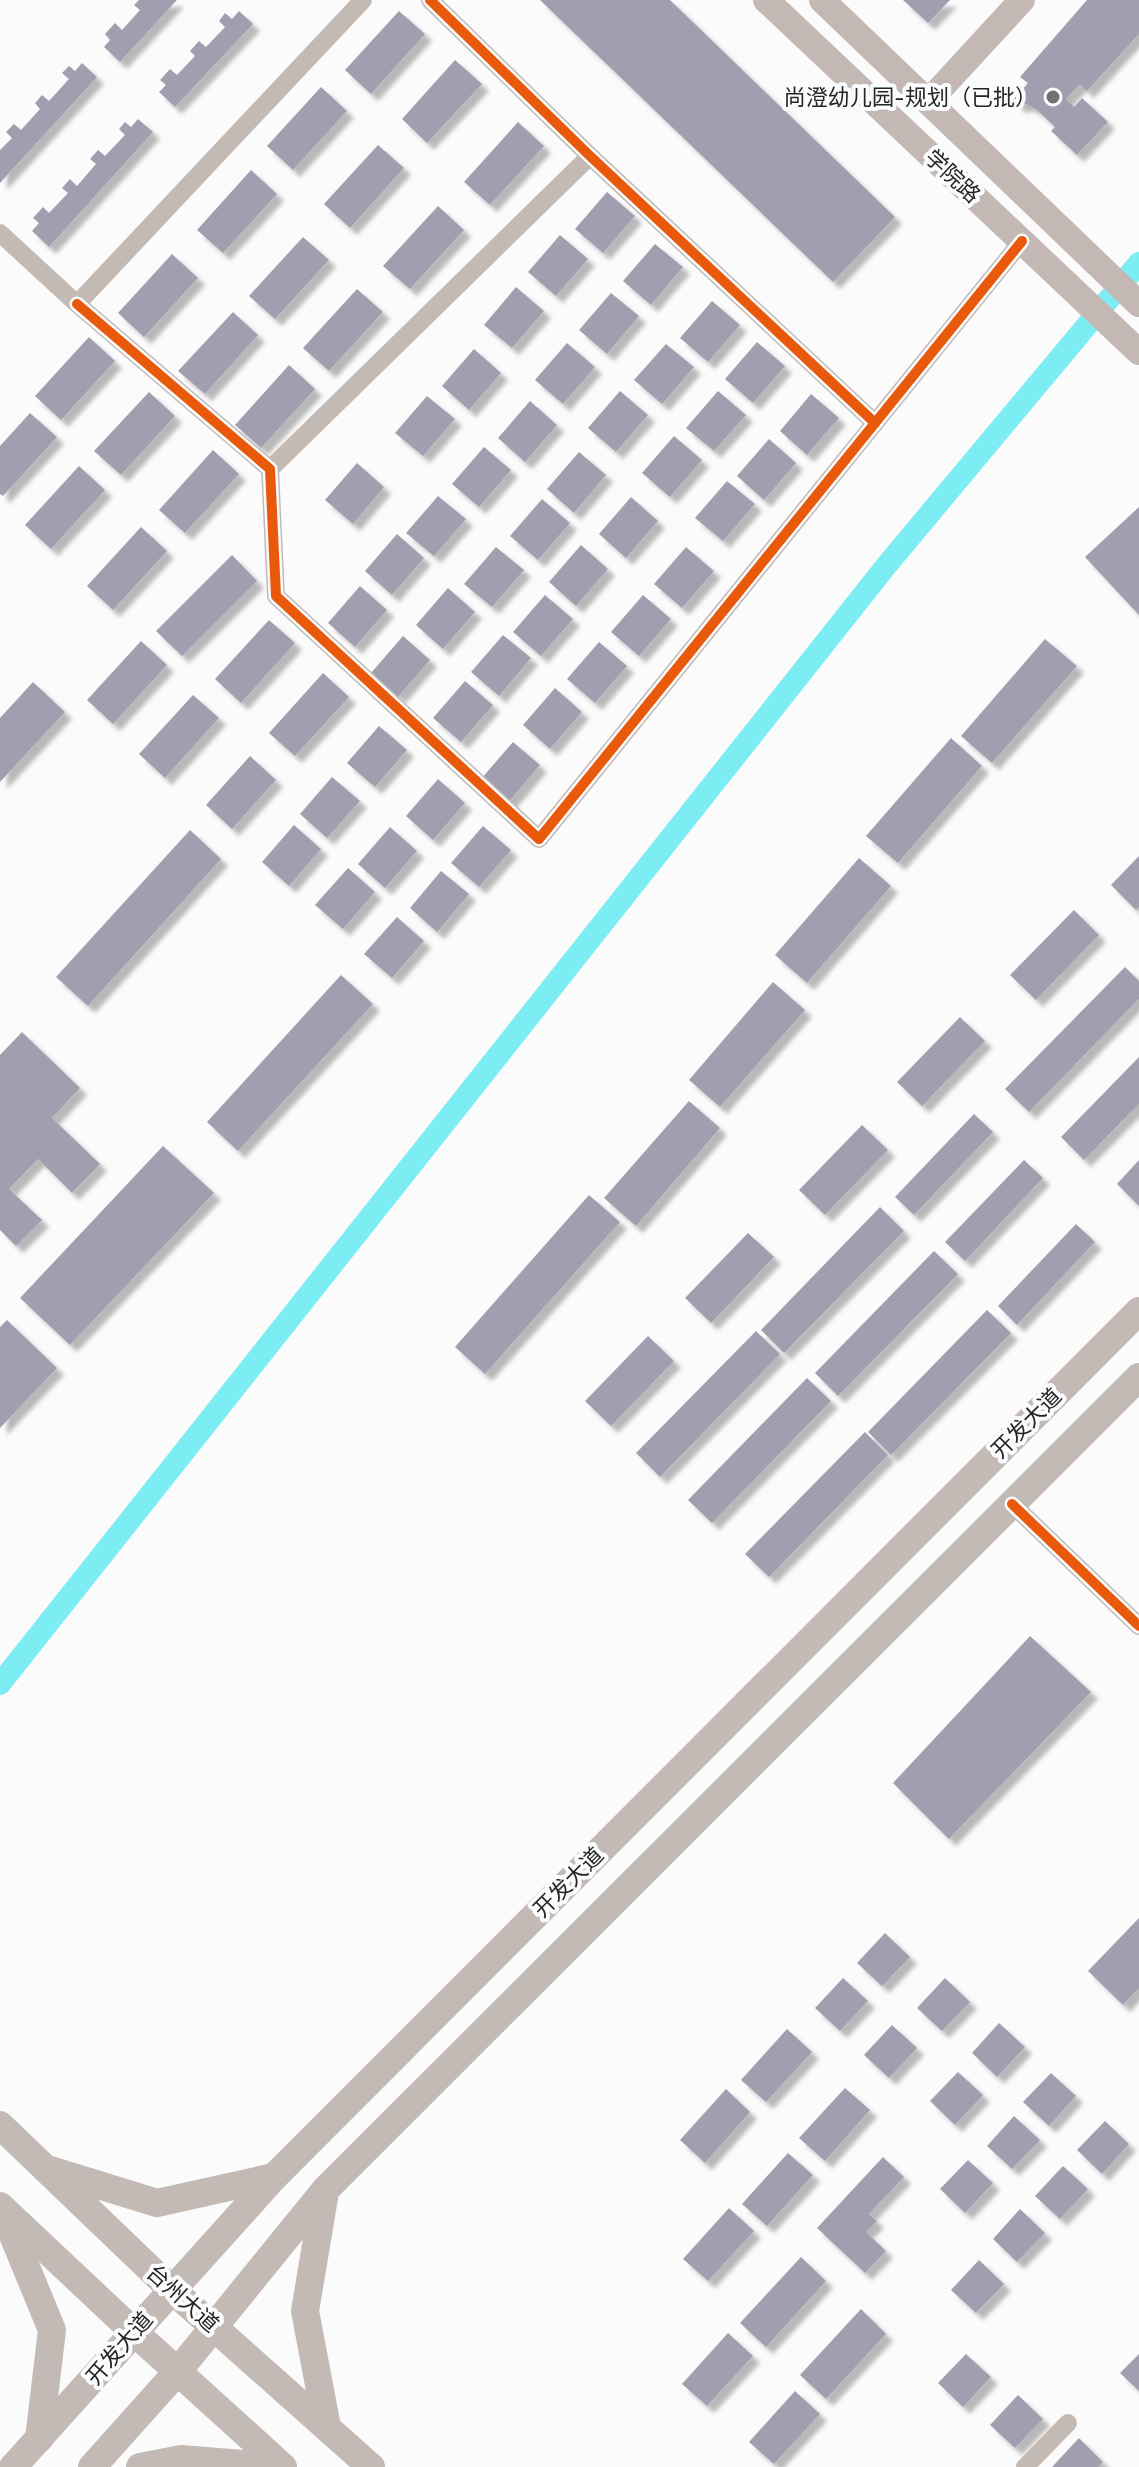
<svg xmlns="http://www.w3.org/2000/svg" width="1139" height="2467" font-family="'Work Sans','Noto Sans SC',sans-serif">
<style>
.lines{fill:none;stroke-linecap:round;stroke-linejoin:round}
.canal{stroke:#7cedf2;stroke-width:22}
.building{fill:#a09faf;filter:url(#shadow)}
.street{stroke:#c4bab4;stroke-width:18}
.secondary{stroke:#c3b8b3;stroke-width:26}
.primary{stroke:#c4bab5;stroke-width:28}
.cycleway-casing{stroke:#fafbfd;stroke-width:15}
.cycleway{stroke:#e8590c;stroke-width:10}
.poi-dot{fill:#707071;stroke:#fafbfd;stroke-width:3}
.labels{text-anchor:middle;stroke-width:8;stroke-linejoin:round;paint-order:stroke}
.poi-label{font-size:22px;fill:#252526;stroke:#fafbfd;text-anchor:end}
.street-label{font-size:22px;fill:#252526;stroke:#fafbfd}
</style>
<defs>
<filter id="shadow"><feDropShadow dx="7" dy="7" stdDeviation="2" flood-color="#0004"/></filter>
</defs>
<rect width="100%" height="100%" fill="#fbfbfc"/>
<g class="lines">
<polyline class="canal" points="0,1684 886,566 1139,263"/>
</g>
<g class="building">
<polygon points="139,0 177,0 120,62 104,47 110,40 105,34 115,23 122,30 140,10 134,5"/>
<polygon points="540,0 670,0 895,217 833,282"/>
<polygon points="903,0 950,0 928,23"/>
<polygon points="1087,0 1139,0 1139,34 1087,91 1080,84 1066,99 1074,107 1082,98 1108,122 1077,155 1051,131 1055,127 1037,110 1026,104 1019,106 1013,100 1028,83 1020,77"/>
<polygon points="239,11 253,24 175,107 159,92 166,85 160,80 170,69 177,75 195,56 190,51 199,41 206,47 225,27 219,21 225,13 232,19"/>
<polygon points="399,11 425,34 371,94 345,70"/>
<polygon points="455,60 482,84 427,143 402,119"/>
<polygon points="82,63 97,77 0,183 0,150 12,138 6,132 14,124 21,130 40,109 35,103 42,95 49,101 69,79 62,73 69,66 75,71"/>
<polygon points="321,87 347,111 293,170 267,146"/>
<polygon points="138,119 153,132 49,247 32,231 39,223 33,218 43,207 49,213 68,193 62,188 70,179 77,186 96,164 90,159 98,150 105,156 125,135 119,129 125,122 131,127"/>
<polygon points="518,122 544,146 490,205 464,182"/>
<polygon points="378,145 404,168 350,228 324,204"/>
<polygon points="251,170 277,194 223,253 197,230"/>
<polygon points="607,192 635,216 603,253 575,229"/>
<polygon points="438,206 464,230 410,289 383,266"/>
<polygon points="560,235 588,259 556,296 528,272"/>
<polygon points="303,237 329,260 275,319 249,296"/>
<polygon points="655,244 683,267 651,305 623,281"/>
<polygon points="172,254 198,278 144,337 118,313"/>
<polygon points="516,287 544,311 512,348 484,325"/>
<polygon points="357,289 383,312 329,371 303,348"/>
<polygon points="611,293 639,316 607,354 579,330"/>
<polygon points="712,301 740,325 708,362 680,338"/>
<polygon points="233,312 258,335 205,394 178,371"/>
<polygon points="89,337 115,361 61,420 35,396"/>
<polygon points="757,342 785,366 753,403 725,379"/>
<polygon points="567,343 595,367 563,404 535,380"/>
<polygon points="666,344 694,367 662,404 634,380"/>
<polygon points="474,349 501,373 469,410 442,386"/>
<polygon points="289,365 315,389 261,448 235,425"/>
<polygon points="620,391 648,415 616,452 588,428"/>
<polygon points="718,391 746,415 714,451 686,428"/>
<polygon points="149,392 175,416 121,475 94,451"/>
<polygon points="811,394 839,418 807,455 780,431"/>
<polygon points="427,396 455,419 423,456 395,433"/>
<polygon points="530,401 557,425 525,462 498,438"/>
<polygon points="30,413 57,437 3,496 0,494 0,446"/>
<polygon points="674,436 702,460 670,497 642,473"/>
<polygon points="769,439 796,463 764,500 737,476"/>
<polygon points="484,447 511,470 479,507 452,484"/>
<polygon points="213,450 239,474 185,533 159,510"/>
<polygon points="579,452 606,475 574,513 547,489"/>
<polygon points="357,463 384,487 353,524 325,500"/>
<polygon points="79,466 105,490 51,549 25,525"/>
<polygon points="727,481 755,504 723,541 695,518"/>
<polygon points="438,496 466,519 434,556 406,533"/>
<polygon points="631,497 658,521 626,558 599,534"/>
<polygon points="542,499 570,523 538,560 510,536"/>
<polygon points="1139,507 1139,615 1085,557"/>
<polygon points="141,527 167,551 113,610 87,586"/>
<polygon points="397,534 424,558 392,595 365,571"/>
<polygon points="581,545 608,569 576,606 549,582"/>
<polygon points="496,547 524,570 492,607 464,584"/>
<polygon points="686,547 714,571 682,608 654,584"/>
<polygon points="232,555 257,581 182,656 156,631"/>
<polygon points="360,586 387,610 355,647 328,623"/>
<polygon points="448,588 475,612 443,649 416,625"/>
<polygon points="545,595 573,619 541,656 513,632"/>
<polygon points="643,595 671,619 639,656 611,632"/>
<polygon points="269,620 295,643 241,703 215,679"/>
<polygon points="503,635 531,658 499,696 471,672"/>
<polygon points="403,636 430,660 398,697 371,673"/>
<polygon points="1045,639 1077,666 992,763 961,736"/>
<polygon points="141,641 167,665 113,724 87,700"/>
<polygon points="599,642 627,666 595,703 567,679"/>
<polygon points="323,673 349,697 295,756 269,733"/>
<polygon points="465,681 493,705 461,742 433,718"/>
<polygon points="33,682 65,712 0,782 0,718"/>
<polygon points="555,688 582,712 550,749 523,725"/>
<polygon points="193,695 219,718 165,778 139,754"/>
<polygon points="379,726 407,750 375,787 347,763"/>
<polygon points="951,738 982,766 898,863 866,836"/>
<polygon points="513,742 540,765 508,803 481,779"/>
<polygon points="250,756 276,780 232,829 206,805"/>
<polygon points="332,777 360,801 327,838 300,814"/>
<polygon points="438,779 465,803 433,840 406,816"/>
<polygon points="294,825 321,849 289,886 262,862"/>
<polygon points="483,826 511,850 479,887 451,863"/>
<polygon points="390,827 417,851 385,888 358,864"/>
<polygon points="190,830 221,859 88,1006 56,977"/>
<polygon points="1139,856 1139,907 1136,910 1111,885"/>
<polygon points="859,858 891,886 807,983 775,955"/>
<polygon points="348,868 375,892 343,929 315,905"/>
<polygon points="441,871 469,894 437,932 410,908"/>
<polygon points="1074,910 1099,935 1036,1000 1010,975"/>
<polygon points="397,917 424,941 392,978 364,954"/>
<polygon points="1125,967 1139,981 1139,999 1029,1112 1005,1089"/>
<polygon points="341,975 373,1004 238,1151 207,1122"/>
<polygon points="773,982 805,1010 720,1107 689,1080"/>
<polygon points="960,1017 985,1041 922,1106 897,1082"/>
<polygon points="22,1032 80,1088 52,1118 100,1164 72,1193 38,1159 9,1189 42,1220 16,1246 0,1230 0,1055"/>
<polygon points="1139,1057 1139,1104 1084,1160 1061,1137"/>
<polygon points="689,1101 720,1128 636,1226 604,1198"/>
<polygon points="974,1114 993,1132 914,1215 895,1197"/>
<polygon points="862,1125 888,1150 825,1215 799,1190"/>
<polygon points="163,1146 214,1193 70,1345 20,1298"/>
<polygon points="1024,1160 1043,1178 965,1261 945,1242"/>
<polygon points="1139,1160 1139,1206 1117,1184"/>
<polygon points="589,1195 620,1222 485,1374 455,1347"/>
<polygon points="880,1207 904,1231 784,1353 761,1330"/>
<polygon points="1076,1224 1095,1242 1017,1325 998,1306"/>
<polygon points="748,1233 774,1257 711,1323 685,1298"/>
<polygon points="934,1251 958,1274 838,1396 815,1373"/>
<polygon points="987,1310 1011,1333 891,1455 868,1432"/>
<polygon points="7,1320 57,1368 0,1428 0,1327"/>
<polygon points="756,1331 780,1354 660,1477 636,1453"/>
<polygon points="648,1336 674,1361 611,1426 585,1401"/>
<polygon points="807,1378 831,1401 712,1523 688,1500"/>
<polygon points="865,1432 888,1455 769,1577 745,1554"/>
<polygon points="1030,1636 1091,1692 949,1839 893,1783"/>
<polygon points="1139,1918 1139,1988 1123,2005 1088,1971"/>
<polygon points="885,1933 910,1957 882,1986 857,1963"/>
<polygon points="843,1978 868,2001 840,2031 815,2008"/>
<polygon points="945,1978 970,2002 942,2031 917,2008"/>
<polygon points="999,2023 1025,2047 997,2077 972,2053"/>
<polygon points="892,2025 917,2048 889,2078 864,2055"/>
<polygon points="787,2029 812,2052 766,2102 741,2080"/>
<polygon points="958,2072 983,2095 955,2125 930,2101"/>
<polygon points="1051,2073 1076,2096 1049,2126 1023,2102"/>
<polygon points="845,2088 870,2110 825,2161 799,2138"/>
<polygon points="726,2089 750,2112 705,2163 680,2140"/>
<polygon points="1014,2116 1040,2140 1012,2169 987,2146"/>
<polygon points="1105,2121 1129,2144 1102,2174 1077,2150"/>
<polygon points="788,2153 813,2175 767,2226 742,2204"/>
<polygon points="883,2157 904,2177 869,2214 877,2221 866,2232 886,2251 865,2273 817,2228"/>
<polygon points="968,2160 993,2183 965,2213 940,2189"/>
<polygon points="1063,2166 1088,2189 1060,2219 1035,2196"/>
<polygon points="729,2208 754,2231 708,2281 683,2259"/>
<polygon points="1020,2209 1045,2233 1017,2262 993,2239"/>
<polygon points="801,2257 826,2281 766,2347 740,2323"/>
<polygon points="979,2260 1004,2284 976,2313 951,2290"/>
<polygon points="861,2309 886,2334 826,2399 800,2375"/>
<polygon points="728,2333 753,2356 707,2406 682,2384"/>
<polygon points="966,2354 991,2377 963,2407 938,2383"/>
<polygon points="1139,2354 1139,2391 1120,2373"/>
<polygon points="795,2391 820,2414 774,2464 749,2442"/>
<polygon points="1018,2395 1043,2419 1015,2448 990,2425"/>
<polygon points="1079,2438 1103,2462 1098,2467 1052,2467"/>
</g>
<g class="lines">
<g class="street">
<polyline points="430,0 590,156 875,423"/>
<polyline points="0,233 77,304 363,0"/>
<polyline points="77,304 270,469 276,596 539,839 1022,241"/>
<polyline points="270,469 590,156"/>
<polyline points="1012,1504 1139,1626"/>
<polyline points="1025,2467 1068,2423"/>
</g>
<g class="secondary">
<polyline points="766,0 1139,352"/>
<polyline points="822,0 1139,304"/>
<polyline points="929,101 1022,0"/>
</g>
<g class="primary">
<polyline points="0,2125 171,2289 371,2467"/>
<polyline points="50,2170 157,2203 274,2177"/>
<polyline points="325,2192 305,2311 327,2427"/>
<polyline points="0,2206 134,2332 283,2467"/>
<polyline points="5,2216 52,2330 39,2439"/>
<polyline points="13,2467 274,2177 1139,1311"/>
<polyline points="92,2467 178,2371 325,2190 1139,1377"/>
<polyline points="140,2467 181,2459 279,2467"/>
</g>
<g class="cycleway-casing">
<g id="cycleway">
<polyline points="430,0 590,156 875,423"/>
<polyline points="77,304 270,469 276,596 539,839 1022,241"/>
<polyline points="1012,1504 1139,1626"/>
</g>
</g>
<use href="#cycleway" class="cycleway"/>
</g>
<circle class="poi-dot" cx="1053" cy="97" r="8"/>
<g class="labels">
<g class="poi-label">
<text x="1037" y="105">尚澄幼儿园-规划（已批）</text>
</g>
<g class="street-label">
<text transform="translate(953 176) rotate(43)" y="8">学院路</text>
<text transform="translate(1026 1423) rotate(-45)" y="8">开发大道</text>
<text transform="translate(568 1882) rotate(-45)" y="8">开发大道</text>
<text transform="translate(183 2298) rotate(42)" y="8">台州大道</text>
<text transform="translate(119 2348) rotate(-49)" y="8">开发大道</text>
</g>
</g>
</svg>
